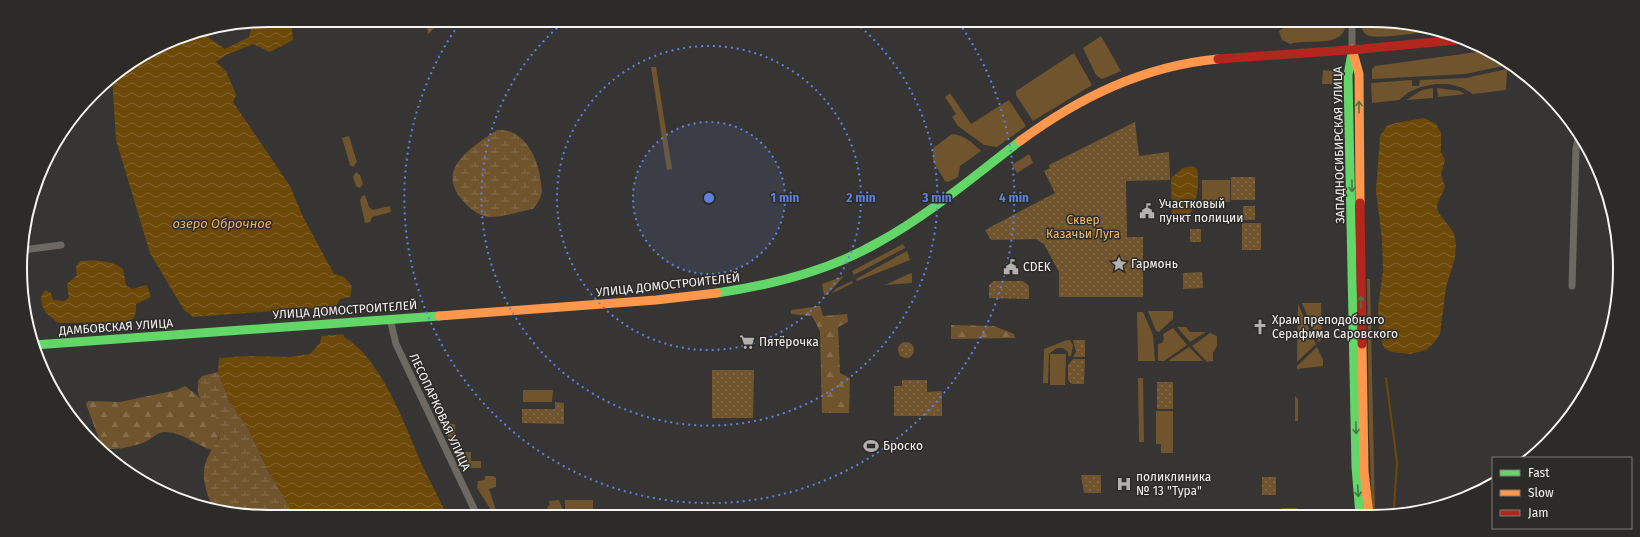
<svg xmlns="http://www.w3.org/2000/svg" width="1640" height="537" font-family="'Fira Sans',sans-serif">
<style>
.green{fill:#70542d}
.forest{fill:url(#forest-firs)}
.wetland{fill:url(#wetland-marsh)}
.park{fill:url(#park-dots)}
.water{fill:url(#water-waves)}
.pier{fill:#373533}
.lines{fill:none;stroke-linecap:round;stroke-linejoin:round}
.stream{stroke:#6d4909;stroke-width:2}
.street{stroke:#6d6861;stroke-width:7}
.fast{stroke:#63d668;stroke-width:9}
.slow{stroke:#ff974d;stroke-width:9}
.jam{stroke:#b3261e;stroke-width:9}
.oneway{stroke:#457845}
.ring{fill:none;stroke:#5e80e0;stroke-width:2;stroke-dasharray:2 4}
.labels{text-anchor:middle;stroke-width:3;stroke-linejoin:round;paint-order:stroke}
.street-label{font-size:12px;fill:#f6f4f2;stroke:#2d2b28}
.poi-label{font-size:12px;fill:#f6f4f2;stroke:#2d2b28;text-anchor:start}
.park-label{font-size:12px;fill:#f7bb68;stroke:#2d2b28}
.water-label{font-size:13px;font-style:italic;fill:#edb25f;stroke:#2d2b28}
.rim{fill:none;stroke:#f6f4f2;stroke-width:2}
.centre{fill:#5e80e0;stroke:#2d2b28;stroke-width:2}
.ring-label{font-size:12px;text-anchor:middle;font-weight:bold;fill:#5e80e0;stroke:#2d2b28;stroke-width:3;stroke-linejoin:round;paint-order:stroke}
</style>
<defs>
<pattern id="forest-firs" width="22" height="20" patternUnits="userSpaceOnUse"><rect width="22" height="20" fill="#70542d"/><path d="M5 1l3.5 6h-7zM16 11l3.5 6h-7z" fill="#856d4c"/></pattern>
<pattern id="wetland-marsh" width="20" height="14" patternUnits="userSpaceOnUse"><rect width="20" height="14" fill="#70542d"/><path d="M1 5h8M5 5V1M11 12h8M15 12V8" fill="none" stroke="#856d4c"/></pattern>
<pattern id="park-dots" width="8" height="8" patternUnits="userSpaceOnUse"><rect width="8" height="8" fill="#70542d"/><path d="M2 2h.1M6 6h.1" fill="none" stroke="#856d4c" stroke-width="1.8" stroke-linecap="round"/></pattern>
<pattern id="water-waves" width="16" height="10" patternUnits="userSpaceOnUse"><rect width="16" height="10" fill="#6d4909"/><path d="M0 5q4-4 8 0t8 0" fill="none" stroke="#82642d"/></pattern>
</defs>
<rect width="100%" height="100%" fill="#373533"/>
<g class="green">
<path d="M1289,24l57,1c-4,24 -38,13 -56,19l-8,-4 -3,-9z"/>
<path d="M1360,25h60l14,6c-13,1 -57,9 -67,4 -4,-2 -5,-7 -7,-10z"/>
<polygon points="1101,36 1121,71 1102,79 1096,75 1083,48"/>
<polygon points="1484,51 1508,61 1508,65 1465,74 1372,79 1372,69 1375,66"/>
<polygon points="1074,53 1092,85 1033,121 1016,95 1016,91"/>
<polygon points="651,67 656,67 672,169 667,170"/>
<polygon points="1507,69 1506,90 1473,94 1463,88 1449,84 1435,84 1421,87 1409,92 1399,100 1372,103 1371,83 1412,80 1412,86 1419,86 1420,80 1466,78"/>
<polygon points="1323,70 1333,71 1338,73 1339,84 1322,84"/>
<polygon points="1433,88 1433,98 1406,100 1422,90"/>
<polygon points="1437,88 1460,91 1465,94 1438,97"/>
<polygon points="950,93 971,124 1009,100 1026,126 997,147 984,145 958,126 952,117 956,114 945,97"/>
<path d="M952,134c13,1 20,9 29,17l-21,15 -2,11 -10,5 -3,-1 -12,-20v-13z"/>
<polygon points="349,136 357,162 353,167 350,165 342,138"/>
<polygon points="1029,154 1033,163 1017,173 1012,165"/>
<polygon points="356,172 360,175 363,184 360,188 356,186 353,177"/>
<rect x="1202" y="180" width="28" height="22"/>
<polygon points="365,195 369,207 373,210 390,206 391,212 372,217 370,222 365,223 360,200 362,196"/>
<polygon points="903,244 905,248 854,275 852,271"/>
<polygon points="907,251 910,260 857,281 856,279"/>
<polygon points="911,273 912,274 912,283 885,285"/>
<polygon points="844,276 827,295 824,295 822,284"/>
<polygon points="1367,279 1370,279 1375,513 1372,508 1369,433"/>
<polygon points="852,281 853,283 831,294 837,288"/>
<polygon points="1302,303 1321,303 1322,339 1318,342"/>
<polygon points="1298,304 1316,344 1297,362"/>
<polygon points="1148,311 1173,311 1173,319 1159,332 1156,331"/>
<polygon points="1137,312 1143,312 1153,335 1155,361 1138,361"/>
<polygon points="1177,327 1186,327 1190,332 1206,332 1190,342"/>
<polygon points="1173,328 1187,345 1164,361 1158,361 1158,344 1162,343 1164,339 1163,334"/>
<polygon points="1210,333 1217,336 1217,346 1213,353 1213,361 1207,362 1192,346"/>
<polygon points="1067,340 1070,340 1073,345 1071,356 1068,356 1068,352 1063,348 1057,348 1049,354 1048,383 1043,383 1044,349"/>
<polygon points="1189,347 1203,361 1168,361"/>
<polygon points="1317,347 1323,360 1323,366 1297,369 1297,366"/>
<polygon points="1050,354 1066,354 1065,385 1050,385"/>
<polygon points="1138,378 1143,378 1144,442 1139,442"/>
<polygon points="523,390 553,390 552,402 523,402"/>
<polygon points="1295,396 1298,399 1298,421 1295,421"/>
<polygon points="1156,411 1173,411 1173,444 1168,444 1173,444 1173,453 1161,453 1161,444 1156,444"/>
<polygon points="442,424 455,424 455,442 460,442 461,452 471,452 471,461 481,461 481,468 469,468 459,460"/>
<polygon points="485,476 494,476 496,478 496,487 489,489 497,513 493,513 477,488 478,481 485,480"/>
<polygon points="559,500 564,513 550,513 547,507 550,505 549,501"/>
<rect x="565" y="500" width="28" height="13"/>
</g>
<g class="forest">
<polygon points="1395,25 1420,25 1431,29 1405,32"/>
<polygon points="820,306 823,316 847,314 848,322 838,327 840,373 850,378 849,413 822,413 820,331 812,316 791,314 791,310"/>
<polygon points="951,325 994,326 1014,334 1015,338 951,339"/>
<path d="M185,386c15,11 38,29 34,50 -1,5 -5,10 -7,14 -16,-5 -31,-19 -49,-18 -6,1 -11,6 -16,9 -10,5 -35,11 -45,6l-16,-43 2,-3 32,1 57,-12z"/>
</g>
<g class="wetland">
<path d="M497,130c28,-2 42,30 44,53 0,3 2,9 0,12 -1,5 -5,10 -8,14 -11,2 -33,9 -45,8 -10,-2 -18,-8 -25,-16 -29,-32 9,-54 34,-71z"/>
<path d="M218,372l11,29 19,27 19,41 26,43h-73c-8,-3 -9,-9 -12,-16 -6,-19 -6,-30 4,-47 3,-4 7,-9 7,-13 3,-19 -12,-26 -20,-40 -2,-4 -1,-10 -1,-15l4,-5z"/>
</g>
<g class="park">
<polygon points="426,21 441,21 428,34"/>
<polygon points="585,21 604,21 604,24 585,26"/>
<polygon points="1135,122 1139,156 1169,152 1170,180 1126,181 1127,237 1143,237 1143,297 1059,297 1059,272 1044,244 1036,239 991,240 985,230 1055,193 1044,171 1050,168 1049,165"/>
<rect x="1231" y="177" width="24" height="23"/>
<rect x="1243" y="206" width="12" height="14"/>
<rect x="1242" y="223" width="19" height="27"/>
<rect x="1190" y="229" width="11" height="13"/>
<polygon points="1202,272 1203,288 1183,289 1183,273"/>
<polygon points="994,281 1023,281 1029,286 1029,299 989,298 989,285"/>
<polygon points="1073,340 1085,340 1085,357 1073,357 1076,352"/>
<circle cx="906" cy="350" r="8"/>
<polygon points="1073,359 1085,359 1084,384 1072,384 1068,380 1068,365"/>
<polygon points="712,370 754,370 753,418 712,418"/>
<polygon points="902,380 927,380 927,392 942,391 942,416 894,416 894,386 902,386"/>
<rect x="1157" y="382" width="16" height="27"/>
<polygon points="555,402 564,403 564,424 522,423 522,409 555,409"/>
<polygon points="1081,475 1101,475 1101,493 1084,493"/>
<rect x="1262" y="477" width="14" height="18"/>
<rect x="1281" y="508" width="16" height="7"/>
</g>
<g class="water">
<path d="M269,20h22l2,20 -23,12 -17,-8 -27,11 -10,7 10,9 10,24 -3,7 57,84 13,31 31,57 10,3 8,9 -2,11 -10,2 -4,7 8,31c37,21 61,88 77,126 8,17 17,33 25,50l-153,-1 -26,-43 -19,-41 -19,-27 -11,-29 1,-14 27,-2 44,1 20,-3 10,-11 2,-9 -3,-25 -7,-1 -119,9 -9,-7 -34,-57 -34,-113 -4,-63 62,-38 34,-7 1,6 16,11 24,-12 4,-14z"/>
<polygon points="1424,118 1436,124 1441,133 1441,152 1445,160 1441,175 1445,187 1437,205 1438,212 1454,233 1456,245 1455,258 1446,287 1440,334 1434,343 1426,350 1410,354 1392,352 1384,348 1380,336 1378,308 1383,270 1382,239 1376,191 1380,136 1387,126 1395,123"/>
<path d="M1192,166l5,3c3,14 0,34 -8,46l-8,3 -9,-3 -1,-37 12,-10z"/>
<path d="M80,261c14,-1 32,-1 43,8l3,16 6,4 15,-4 4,12 -15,7v9l-3,6 -9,3 -66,1 -12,-10 -4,-8 -1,-8 4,-7 6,3 2,7 11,1 5,-3 -2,-14 10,-9 -1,-8z"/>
</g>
<polygon class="pier" points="339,311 346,334 320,336 317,312"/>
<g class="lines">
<polyline class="stream" points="1386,378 1397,462 1394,508"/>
<g class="street">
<polyline points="1352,25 1352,49"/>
<polyline points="23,250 61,245"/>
<polyline points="1572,286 1576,149 1579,134"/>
<polyline points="390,319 396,344 476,513"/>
</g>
<g class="fast">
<polyline points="1352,53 1348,75 1356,467 1360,515"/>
<path d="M717,293c55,-8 114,-23 162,-51 51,-28 95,-66 141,-101"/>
<polyline points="34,345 439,316"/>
</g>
<g class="slow">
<polyline points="1352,49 1359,74 1360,203"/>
<path d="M1020,141c60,-44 124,-75 198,-82"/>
<polyline points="439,316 656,300 717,293"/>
<polyline points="1362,344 1364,471 1369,515"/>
</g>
<g class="jam">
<polyline points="1218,59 1362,49 1456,40"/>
<polyline points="1360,203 1362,344"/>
</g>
</g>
<defs><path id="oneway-shaft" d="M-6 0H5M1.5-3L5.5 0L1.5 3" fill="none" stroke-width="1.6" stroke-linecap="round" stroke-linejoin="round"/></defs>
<g class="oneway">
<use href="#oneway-shaft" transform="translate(1359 107) rotate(-90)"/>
<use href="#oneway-shaft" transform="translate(1352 186) rotate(89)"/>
<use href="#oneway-shaft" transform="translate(1361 302) rotate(-90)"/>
<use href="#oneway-shaft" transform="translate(1356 428) rotate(89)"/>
<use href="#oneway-shaft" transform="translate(1358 491) rotate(86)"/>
</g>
<circle cx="709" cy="198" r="76" fill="#5e80e0" fill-opacity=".12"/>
<g class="ring">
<circle cx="709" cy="198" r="76"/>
<circle cx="709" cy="198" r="152"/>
<path d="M856 23A228 228 0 1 1 564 22"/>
<path d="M959 23A305 305 0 1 1 461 21"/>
</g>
<defs>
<g id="civic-bare" transform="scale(1.2)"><path d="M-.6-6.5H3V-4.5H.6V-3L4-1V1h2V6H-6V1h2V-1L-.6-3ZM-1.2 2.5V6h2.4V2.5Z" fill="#b3b1af" stroke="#2d2b28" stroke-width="2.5" paint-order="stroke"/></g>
<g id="sight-bare" transform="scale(1.2)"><path d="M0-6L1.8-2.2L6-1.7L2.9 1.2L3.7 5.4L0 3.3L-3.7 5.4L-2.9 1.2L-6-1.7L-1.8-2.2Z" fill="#b3b1af" stroke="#2d2b28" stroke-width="2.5" paint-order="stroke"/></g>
<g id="church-bare" transform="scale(1.2)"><path d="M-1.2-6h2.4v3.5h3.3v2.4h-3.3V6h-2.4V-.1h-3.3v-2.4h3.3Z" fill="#b3b1af" stroke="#2d2b28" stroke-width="2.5" paint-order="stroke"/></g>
<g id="supermarket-bare" transform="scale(1.2)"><path d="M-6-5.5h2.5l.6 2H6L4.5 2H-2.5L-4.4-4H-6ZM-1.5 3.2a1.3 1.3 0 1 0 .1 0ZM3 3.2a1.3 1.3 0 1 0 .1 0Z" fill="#b3b1af" stroke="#2d2b28" stroke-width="2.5" paint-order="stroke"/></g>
<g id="stadium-bare" transform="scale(1.2)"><path d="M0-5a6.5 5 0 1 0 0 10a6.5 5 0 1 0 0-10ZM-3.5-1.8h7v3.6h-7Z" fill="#b3b1af" stroke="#2d2b28" stroke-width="2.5" paint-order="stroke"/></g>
<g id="hospital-bare" transform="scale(1.2)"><path d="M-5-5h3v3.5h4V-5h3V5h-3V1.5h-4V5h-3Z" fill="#b3b1af" stroke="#2d2b28" stroke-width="2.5" paint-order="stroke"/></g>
</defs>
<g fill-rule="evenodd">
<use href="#civic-bare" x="1147" y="211"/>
<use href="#sight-bare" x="1119" y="264"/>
<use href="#civic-bare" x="1011" y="267"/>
<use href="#church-bare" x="1260" y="327"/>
<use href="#supermarket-bare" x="747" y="342"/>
<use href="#stadium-bare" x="871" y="446"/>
<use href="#hospital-bare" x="1124" y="484"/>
</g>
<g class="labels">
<g class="street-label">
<text transform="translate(1339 145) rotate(-91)" y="4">ЗАПАДНОСИБИРСКАЯ УЛИЦА</text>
<text transform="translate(668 285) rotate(-6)" y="4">УЛИЦА ДОМОСТРОИТЕЛЕЙ</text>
<text transform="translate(345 310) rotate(-4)" y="4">УЛИЦА ДОМОСТРОИТЕЛЕЙ</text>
<text transform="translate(116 327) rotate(-4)" y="4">ДАМБОВСКАЯ УЛИЦА</text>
<text transform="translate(440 412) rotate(65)" y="4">ЛЕСОПАРКОВАЯ УЛИЦА</text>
</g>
<g class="poi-label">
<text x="1159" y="208">Участковый<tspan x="1159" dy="14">пункт полиции</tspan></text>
<text x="1131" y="268">Гармонь</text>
<text x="1023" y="271">CDEK</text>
<text x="1272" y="324">Храм преподобного<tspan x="1272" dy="14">Серафима Саровского</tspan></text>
<text x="759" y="346">Пятёрочка</text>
<text x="883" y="450">Броско</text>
<text x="1136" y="481">поликлиника<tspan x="1136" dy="14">№ 13 "Тура"</tspan></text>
</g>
<g class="park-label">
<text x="1083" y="224">Сквер<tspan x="1083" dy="14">Казачьи Луга</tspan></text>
</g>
<g class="water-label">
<text x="222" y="228">озеро Оброчное</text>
</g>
</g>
<path d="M0 0H1640V537H0ZM268 27H1372A241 241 0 0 1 1613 268V269A241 241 0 0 1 1372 510H268A241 241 0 0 1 27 269V268A241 241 0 0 1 268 27Z" fill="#2d2b28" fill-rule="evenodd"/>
<path class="rim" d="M268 27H1372A241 241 0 0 1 1613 268V269A241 241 0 0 1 1372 510H268A241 241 0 0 1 27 269V268A241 241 0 0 1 268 27Z"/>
<circle cx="709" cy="198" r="6" class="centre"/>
<g class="ring-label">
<text x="785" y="202">1 min</text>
<text x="861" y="202">2 min</text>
<text x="937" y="202">3 min</text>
<text x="1014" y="202">4 min</text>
</g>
<rect x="1492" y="457" width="140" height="72" fill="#2d2b28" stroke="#7d7b79"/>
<rect x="1500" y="470" width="20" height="6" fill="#63d668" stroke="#7d7b79"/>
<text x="1528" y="477" font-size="12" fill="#f6f4f2">Fast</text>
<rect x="1500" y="490" width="20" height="6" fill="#ff974d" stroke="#7d7b79"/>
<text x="1528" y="497" font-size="12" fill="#f6f4f2">Slow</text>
<rect x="1500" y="510" width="20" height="6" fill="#b3261e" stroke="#7d7b79"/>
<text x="1528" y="517" font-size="12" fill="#f6f4f2">Jam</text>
</svg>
